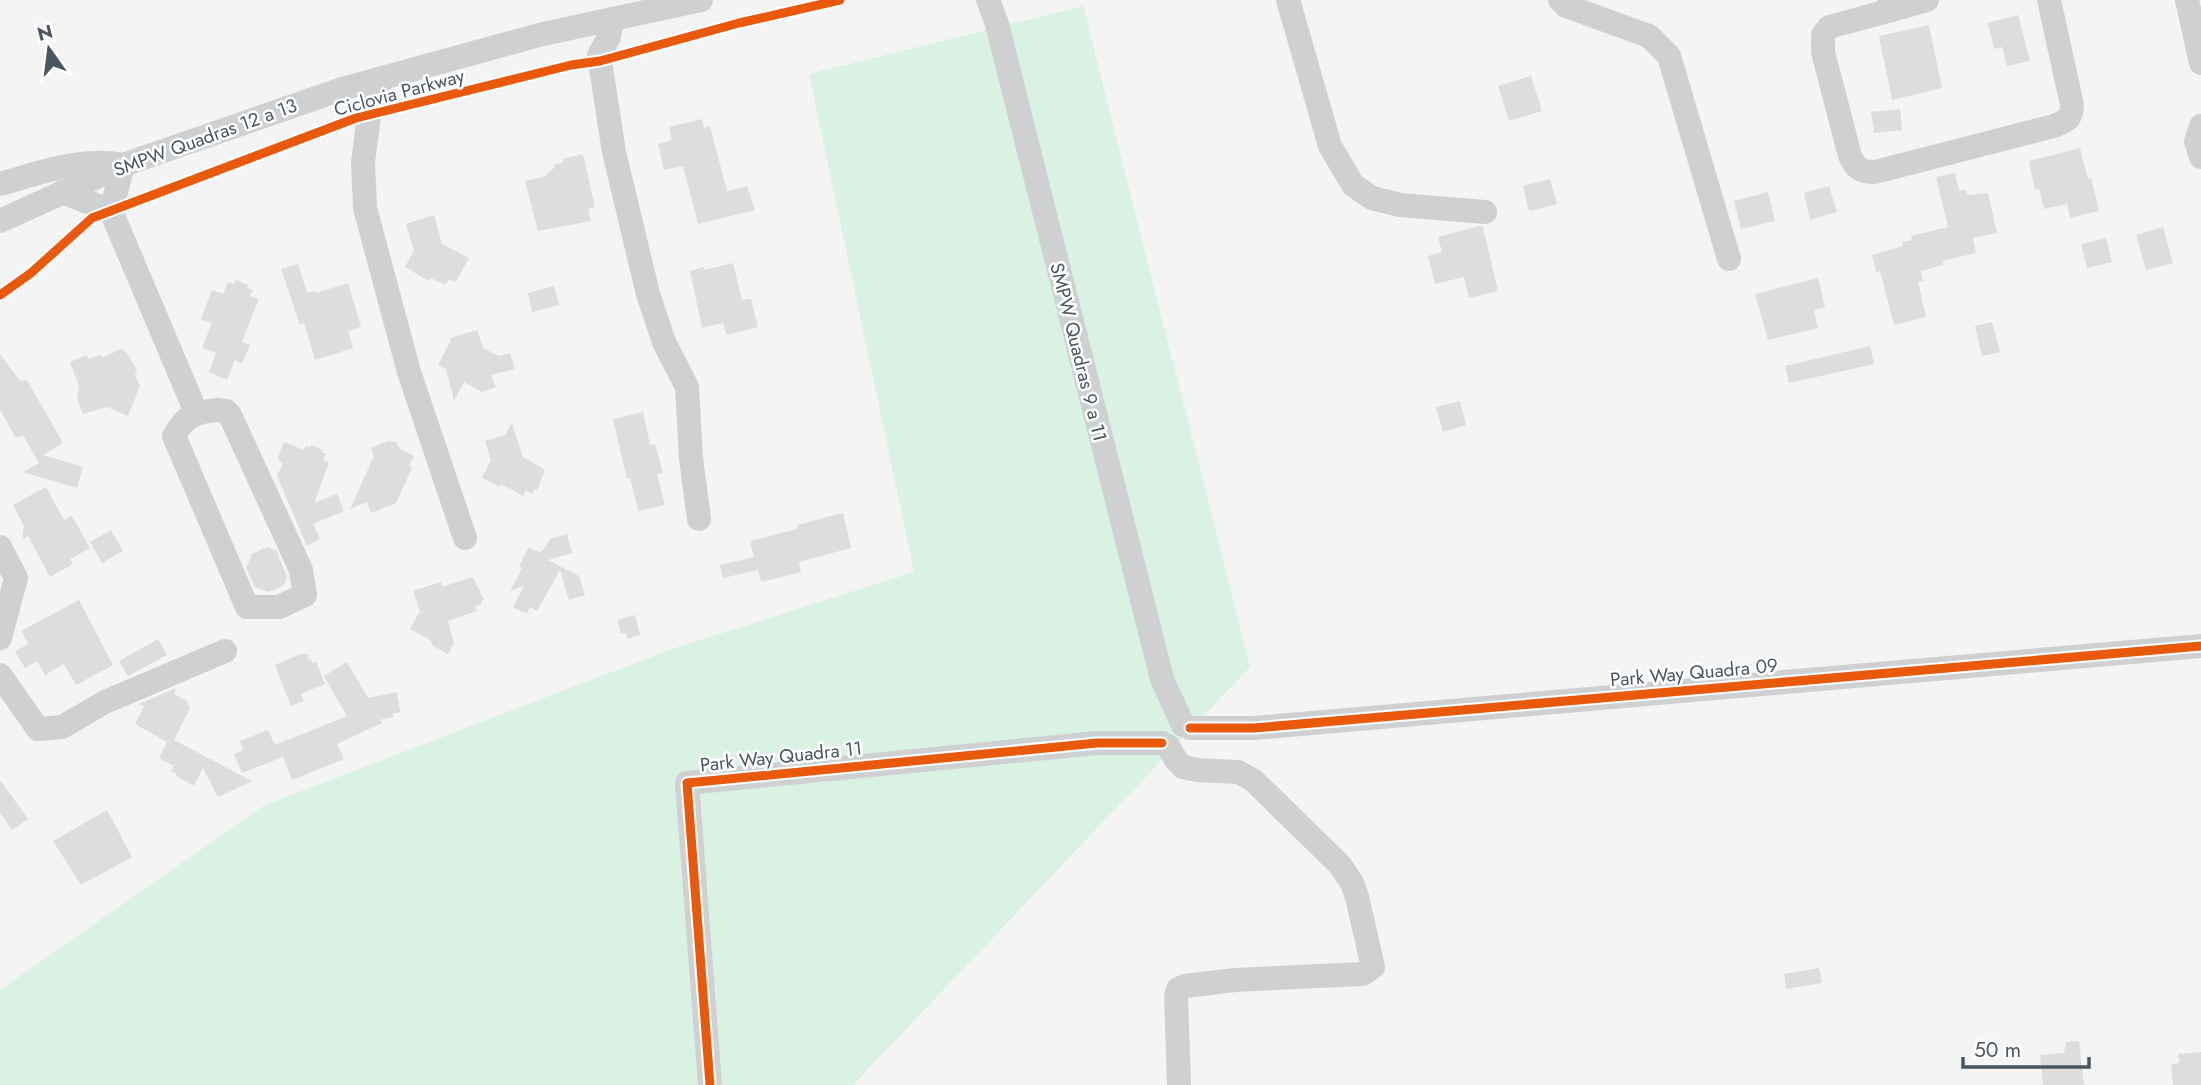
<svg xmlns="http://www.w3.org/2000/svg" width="2201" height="1085" font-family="Jost,sans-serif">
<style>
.green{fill:#d9f2e3}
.building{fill:#ddddde}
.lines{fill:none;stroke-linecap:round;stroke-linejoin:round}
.minor{stroke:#ced0d2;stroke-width:24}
.cycleway-casing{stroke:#fff;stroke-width:13}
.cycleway{stroke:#e8590c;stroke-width:9}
.labels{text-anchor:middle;stroke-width:5;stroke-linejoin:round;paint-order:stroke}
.street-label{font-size:19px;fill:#4a5661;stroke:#fff}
</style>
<rect width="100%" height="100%" fill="#f4f4f4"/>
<polygon class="green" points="1083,6 1250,667 853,1085 0,1085 0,990 265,805 672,649 914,572 809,74"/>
<g class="building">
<polygon points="2018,15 2030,61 2007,66 2002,47 1994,49 1988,23"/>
<polygon points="1929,25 1942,88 1892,100 1879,36"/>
<polygon points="1531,76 1542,111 1509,121 1498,86"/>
<polygon points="1900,109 1902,130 1874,133 1871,112"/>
<polygon points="702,119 704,128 710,126 727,191 747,186 755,210 698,224 683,166 664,170 658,144 672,140 669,127"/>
<polygon points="2080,148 2088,179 2091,178 2099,211 2070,218 2067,204 2044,209 2039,189 2035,190 2029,161"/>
<polygon points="583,154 595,207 588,209 591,221 538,231 525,181 545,176 555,167 555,164 563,163 563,159"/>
<polygon points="1955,173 1959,191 1965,189 1967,195 1988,193 1997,233 1973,238 1976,253 1942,261 1943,265 1921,271 1923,281 1918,282 1926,317 1894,325 1880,271 1876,272 1872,255 1903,246 1902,242 1912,240 1911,236 1948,227 1936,177"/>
<polygon points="1550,179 1557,204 1529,211 1523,186"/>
<polygon points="1829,186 1837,212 1810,220 1804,193"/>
<polygon points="1768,192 1775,221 1741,229 1734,201"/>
<polygon points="434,215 442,244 469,258 457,280 455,282 449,279 445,285 431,278 429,281 405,267 414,250 406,224"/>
<polygon points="1479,226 1483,227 1498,291 1469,298 1464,277 1435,284 1428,256 1442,252 1438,237"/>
<polygon points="2163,227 2173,263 2146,270 2136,235"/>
<polygon points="2106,238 2112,262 2087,268 2081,244"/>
<polygon points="733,263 742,300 751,299 758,327 726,335 723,323 702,328 690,271 704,267 704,270"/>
<polygon points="298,264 307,293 315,291 316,293 348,283 361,327 348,331 353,348 315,360 304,323 300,325 281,269"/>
<polygon points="1818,278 1825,307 1814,310 1818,328 1768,340 1755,294"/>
<polygon points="236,280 248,285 247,288 253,290 250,296 259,299 242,342 250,345 242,364 235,360 227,380 209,372 216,353 202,348 212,323 201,319 212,290 223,294 228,282 234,284"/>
<polygon points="554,286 559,305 532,312 528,293"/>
<polygon points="1992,322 2000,352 1982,356 1975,326"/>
<polygon points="477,330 483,348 499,356 510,353 515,369 491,375 496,387 482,392 464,382 454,401 446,369 438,365 451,340 450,338"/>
<polygon points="1870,346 1874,364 1789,383 1785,366"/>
<polygon points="121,349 126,352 137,370 135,374 140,386 128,416 107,407 83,414 77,398 79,386 70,362 87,355 88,359 99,355 104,357"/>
<polygon points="0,354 20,381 27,380 63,443 43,455 83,467 77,488 23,472 39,463 23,435 16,438 0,410"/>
<polygon points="1460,401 1466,425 1443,432 1436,407"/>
<polygon points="643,412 650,445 655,444 663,473 657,474 665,505 638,511 630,478 627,479 613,419"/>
<polygon points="512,423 523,457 545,470 537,491 535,489 532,494 526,490 523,496 501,484 500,487 482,478 491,460 485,441 505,435"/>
<polygon points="388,441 396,442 400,449 414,456 409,466 412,468 396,503 371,513 367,502 350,509 374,456 371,448"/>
<polygon points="284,442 304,450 305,446 310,447 311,445 323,450 322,452 326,454 323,460 329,463 314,503 337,494 344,511 313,524 320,539 307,546 277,476 283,463 279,461 278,457"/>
<polygon points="46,487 64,520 72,516 90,548 70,559 73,564 50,577 28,536 22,540 24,526 13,505"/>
<polygon points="843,513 851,548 799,562 801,572 761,582 758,570 723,578 720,565 754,557 750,541 797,529 797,525"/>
<polygon points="111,530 123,551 102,563 90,542"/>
<polygon points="567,534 572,553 548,560 579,576 585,595 569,600 560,570 537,611 530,607 527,614 513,607 524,586 510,591 522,568 519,566 529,547 541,553 550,539"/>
<polygon points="267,547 276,550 287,577 284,585 269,592 255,587 246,568 252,554"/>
<polygon points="473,577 484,600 481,601 482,604 475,606 477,611 448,621 454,644 448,654 433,646 430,640 410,629 420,611 413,591 441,582 442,587"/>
<polygon points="79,600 113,665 76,685 64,664 45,675 37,661 25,668 15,651 29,644 21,631"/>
<polygon points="635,615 640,635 627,639 626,633 621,634 617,620"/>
<polygon points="158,639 167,655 128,676 119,661"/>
<polygon points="301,654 307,654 309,660 311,659 313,663 316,661 325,684 301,694 304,701 291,706 275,665"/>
<polygon points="347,662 368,698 397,692 400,712 393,713 393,717 380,720 382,723 337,744 344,759 292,780 283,757 242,773 234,754 243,750 240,741 268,730 275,745 347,716 324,676"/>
<polygon points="174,689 176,690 174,694 187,701 190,708 174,740 252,781 218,797 203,768 194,786 176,776 177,774 171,771 174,766 159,758 167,742 135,724 144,706 139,704"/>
<polygon points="0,780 28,819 12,830 0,813"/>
<polygon points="107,810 132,857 81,885 53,841"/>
<polygon points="1819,968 1822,983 1786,989 1784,974"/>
<polygon points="2079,1041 2084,1085 2043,1085 2040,1055 2064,1053 2066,1042"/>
<polygon points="2201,1052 2201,1085 2173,1085 2171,1064 2179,1063 2178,1054"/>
</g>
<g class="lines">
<g class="minor">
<polyline points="988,0 997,24 1162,679 1183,725"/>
<polyline points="1288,0 1330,146 1353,185 1372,198 1400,205 1485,212"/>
<polyline points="1560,0 1566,6 1649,36 1669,56 1729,259"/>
<path d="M1889,0l3,10 -63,17 -6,8v17l27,104c6,13 11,16 25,16l179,-46c12,-5 18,-7 18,-21l-23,-105"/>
<polyline points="2187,0 2201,63"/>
<polyline points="1892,10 1927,0"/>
<polyline points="612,19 609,37 599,55 614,152 648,294 664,342 687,387 691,458 699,519"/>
<polyline points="383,78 372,102 369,116 363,162 365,208 409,372 465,538"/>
<polyline points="2201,126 2196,141 2201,157"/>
<path d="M0,184c40,-11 81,-27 123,-19l-12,46 85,201"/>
<polyline points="62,192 111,211"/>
<polyline points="0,221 123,165 342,89 543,34 701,0"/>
<path d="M217,410l9,1 4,4 71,155 4,25 -26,12h-32l-73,-171c11,-20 21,-24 43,-26z"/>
<polyline points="0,547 16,578 0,638"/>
<polyline points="0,675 38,729 62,727 105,702 225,651"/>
<polyline points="1190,728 1254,728 2201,646"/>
<polyline points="1168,746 1176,760 1183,767 1197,770 1238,772 1253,780 1340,865 1352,883 1357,897 1373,967 1363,974 1235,980 1185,986 1178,989 1176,996 1179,1085"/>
<polyline points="710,1085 687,783 1097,743 1162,743"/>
</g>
<g class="cycleway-casing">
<g id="cycleway">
<polyline points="0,295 31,273 92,218 356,118 571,65 600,61 739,23 840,0"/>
<polyline points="1190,728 1254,728 2201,646"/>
<polyline points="710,1085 687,783 1097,743 1162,743"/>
</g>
</g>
<use href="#cycleway" class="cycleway"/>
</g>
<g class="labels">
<g class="street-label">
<text transform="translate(399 92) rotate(-15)" y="7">Ciclovia Parkway</text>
<text transform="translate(205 137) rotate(-20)" y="7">SMPW Quadras 12 a 13</text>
<text transform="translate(1079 352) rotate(76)" y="7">SMPW Quadras 9 a 11</text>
<text transform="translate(1694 672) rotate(-5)" y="7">Park Way Quadra 09</text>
<text transform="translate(781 756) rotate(-6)" y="7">Park Way Quadra 11</text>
</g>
</g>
<g transform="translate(49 49) rotate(346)" stroke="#ffffff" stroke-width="5" paint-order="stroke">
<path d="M0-5L12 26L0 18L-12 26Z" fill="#4a5661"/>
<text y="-10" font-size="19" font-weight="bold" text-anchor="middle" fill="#4a5661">N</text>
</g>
<path d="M1963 1057v10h126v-10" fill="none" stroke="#4a5661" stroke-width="3.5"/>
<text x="1974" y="1057" font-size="21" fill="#4a5661" stroke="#ffffff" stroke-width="5" paint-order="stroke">50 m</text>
</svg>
